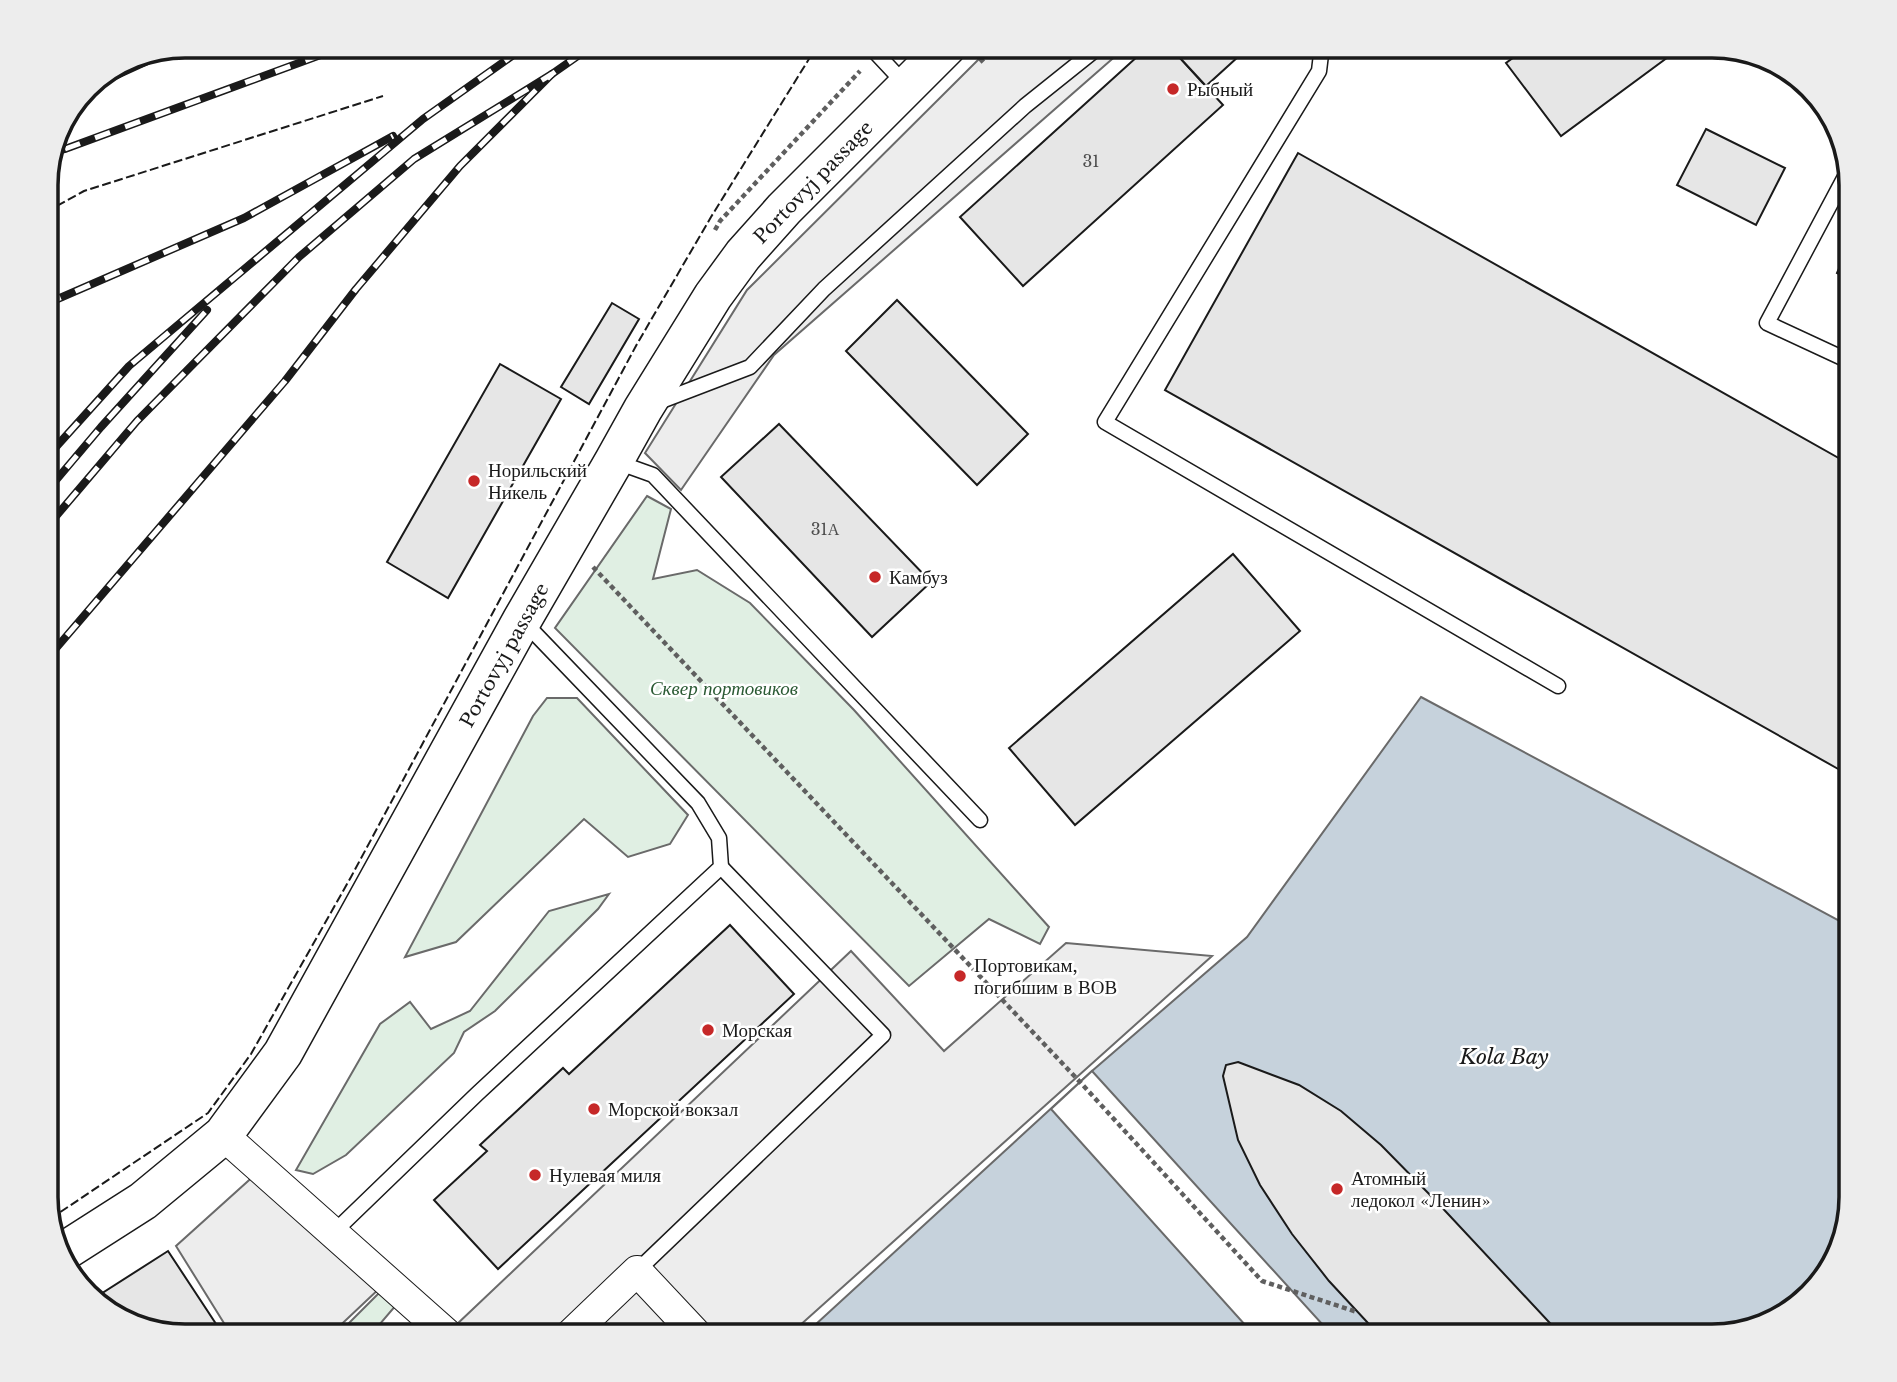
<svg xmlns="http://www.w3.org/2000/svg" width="1897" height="1382" font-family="'Libre Baskerville',serif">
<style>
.green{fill:#e0efe3;stroke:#6a6a6a;stroke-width:2}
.parking{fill:#ededed;stroke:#6a6a6a;stroke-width:2}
.water{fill:#c6d2dc;stroke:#6a6a6a;stroke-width:2}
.pier{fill:#fff;stroke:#6a6a6a;stroke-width:2}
.building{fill:#e6e6e6;stroke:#1a1a1a;stroke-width:2}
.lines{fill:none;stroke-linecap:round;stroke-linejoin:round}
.lane-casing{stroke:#1a1a1a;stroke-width:17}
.street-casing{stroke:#1a1a1a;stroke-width:32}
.secondary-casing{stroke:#1a1a1a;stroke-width:41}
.path{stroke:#5f5f5f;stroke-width:4.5;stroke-dasharray:5 3.5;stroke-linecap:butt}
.lane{stroke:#fff;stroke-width:14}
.street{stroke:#fff;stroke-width:30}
.secondary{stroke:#fff;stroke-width:38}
.rail-casing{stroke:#1a1a1a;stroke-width:8}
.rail{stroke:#fff;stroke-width:5;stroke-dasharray:16;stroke-linecap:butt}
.fence{stroke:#1a1a1a;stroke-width:2;stroke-dasharray:9 3.5;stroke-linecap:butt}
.poi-dot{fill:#c62828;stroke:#fff;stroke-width:2.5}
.labels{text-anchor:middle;stroke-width:5;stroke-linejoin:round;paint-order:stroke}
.number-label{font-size:16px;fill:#4d4d4d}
.poi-label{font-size:19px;fill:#1a1a1a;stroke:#fff;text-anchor:start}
.street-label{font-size:19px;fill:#1a1a1a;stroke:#fff}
.park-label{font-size:19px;font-style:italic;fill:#2b5a34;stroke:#fff}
.water-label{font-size:21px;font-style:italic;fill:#1a1a1a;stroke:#fff}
.rim{fill:none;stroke:#1a1a1a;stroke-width:3.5}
</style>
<rect width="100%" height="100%" fill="#fff"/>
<g class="green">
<polygon points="647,496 671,509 653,579 697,570 750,603 854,710 1049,927 1040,944 989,919 909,986 555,628"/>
<polygon points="547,698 577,698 688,815 670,844 628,857 584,819 456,942 405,957 533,716"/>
<polygon points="609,894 598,909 495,1011 464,1032 454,1053 346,1155 313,1174 296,1170 380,1024 410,1002 431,1029 470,1011 549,911"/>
<polygon points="384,1288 397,1304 373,1332 378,1336 336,1336"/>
</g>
<g class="parking">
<polygon points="992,46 1127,46 774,355 681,490 645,453 747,290"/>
<polygon points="1066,943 1212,956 788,1336 467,1336 455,1326 851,951 944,1051"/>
<polygon points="258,1172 382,1286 329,1336 232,1336 176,1246"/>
</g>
<polygon class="water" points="1421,697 1851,927 1851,1198 1823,1282 1774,1322 1713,1336 803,1336 1092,1071 1247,937"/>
<polygon class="pier" points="1092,1071 1333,1336 1255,1336 1051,1109"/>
<g class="building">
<polygon points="1149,46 1169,46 1223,105 1023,286 960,217"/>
<polygon points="1169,46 1250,46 1206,86"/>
<polygon points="1529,46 1683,46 1561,136 1506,63"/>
<polygon points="1706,129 1785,168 1756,225 1677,185"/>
<polygon points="1298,153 1851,465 1851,750 1840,770 1165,390"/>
<polygon points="1851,241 1851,280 1837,273"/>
<polygon points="897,300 1028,434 977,485 846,351"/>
<polygon points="612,303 639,319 589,404 561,387"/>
<polygon points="500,364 561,399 448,598 387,562"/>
<polygon points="779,424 931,582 872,637 721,477"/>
<polygon points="1233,554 1300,631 1075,825 1009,748"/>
<polygon points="730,925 794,994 498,1269 434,1200 487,1151 480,1145 563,1068 569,1074"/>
<polygon points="1238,1062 1299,1085 1341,1111 1381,1145 1435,1200 1562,1336 1380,1336 1329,1281 1292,1234 1260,1185 1238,1140 1223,1076 1226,1065"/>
<polygon points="168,1251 224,1336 184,1336 100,1308 93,1299"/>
</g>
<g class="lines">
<g class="lane-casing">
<g id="lane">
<polyline points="875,46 877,54 906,85"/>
<polyline points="1322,46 1319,71 1105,422 1558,686"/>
<polyline points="1848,171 1767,323 1851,362"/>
<polyline points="656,403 750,367 824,289 1025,106 1100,46"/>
<polyline points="614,461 653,475 980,820"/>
<polyline points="332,1234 477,1094 721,867 719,838 698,803 523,621"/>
<polyline points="637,1271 883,1035 721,867"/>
</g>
</g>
<g class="street-casing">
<g id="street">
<polyline points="223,1135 449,1336"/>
<polyline points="569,1336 637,1271 698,1336"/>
</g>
</g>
<g class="secondary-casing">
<polyline id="secondary" points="60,1254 143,1201 223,1135 283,1053 522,620 614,461 643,409 713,296 743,255 784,209 947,46"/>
</g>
<g class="path">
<polyline points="980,62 997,46"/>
<polyline points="715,230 720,221 860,71"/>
<polyline points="593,567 1080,1082 1262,1281 1357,1312"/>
</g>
<use href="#lane" class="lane"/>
<use href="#street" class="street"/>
<use href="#secondary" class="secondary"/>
<g class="rail-casing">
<g id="rail">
<polyline points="86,89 180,46"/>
<polyline points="65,149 345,46"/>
<polyline points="46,304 244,218 393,136"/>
<polyline points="46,458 129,366 423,119 526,46"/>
<polyline points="46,492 101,427 207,310"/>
<polyline points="46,528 137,421 299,257 414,159 552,74 592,46"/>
<polyline points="46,660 285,381 356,289 460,166 552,74"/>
</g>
</g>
<use href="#rail" class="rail"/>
<g class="fence">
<polyline points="46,212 84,191 383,96"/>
<polyline points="50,1219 208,1113 251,1054 351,877 637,344 711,217 817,46"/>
</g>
</g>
<g class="poi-dot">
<circle cx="1173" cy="89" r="7"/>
<circle cx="474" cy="481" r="7"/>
<circle cx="875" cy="577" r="7"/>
<circle cx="960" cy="976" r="7"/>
<circle cx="708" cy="1030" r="7"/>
<circle cx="594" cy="1109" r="7"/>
<circle cx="535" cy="1175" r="7"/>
<circle cx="1337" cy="1189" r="7"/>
</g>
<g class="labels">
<g class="number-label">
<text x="1091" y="167">31</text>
<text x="825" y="535">31А</text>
</g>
<g class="poi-label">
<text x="1187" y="96">Рыбный</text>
<text x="488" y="477">Норильский<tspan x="488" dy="22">Никель</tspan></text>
<text x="889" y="584">Камбуз</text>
<text x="974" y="972">Портовикам,<tspan x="974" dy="22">погибшим в ВОВ</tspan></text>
<text x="722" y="1037">Морская</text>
<text x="608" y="1116">Морской вокзал</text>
<text x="549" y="1182">Нулевая миля</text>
<text x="1351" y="1185">Атомный<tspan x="1351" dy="22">ледокол «Ленин»</tspan></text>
</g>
<g class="street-label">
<text transform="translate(813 182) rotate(-46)" y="7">Portovyj passage</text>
<text transform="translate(504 655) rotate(-61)" y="7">Portovyj passage</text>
</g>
<g class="park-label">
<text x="724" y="695">Сквер портовиков</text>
</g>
<g class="water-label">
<text x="1504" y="1064">Kola Bay</text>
</g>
</g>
<path d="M0 0H1897V1382H0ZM185 58H1712A127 127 0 0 1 1839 185V1197A127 127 0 0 1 1712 1324H185A127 127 0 0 1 58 1197V185A127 127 0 0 1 185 58Z" fill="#ededed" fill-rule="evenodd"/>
<path class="rim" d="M185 58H1712A127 127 0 0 1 1839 185V1197A127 127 0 0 1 1712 1324H185A127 127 0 0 1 58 1197V185A127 127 0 0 1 185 58Z"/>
</svg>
